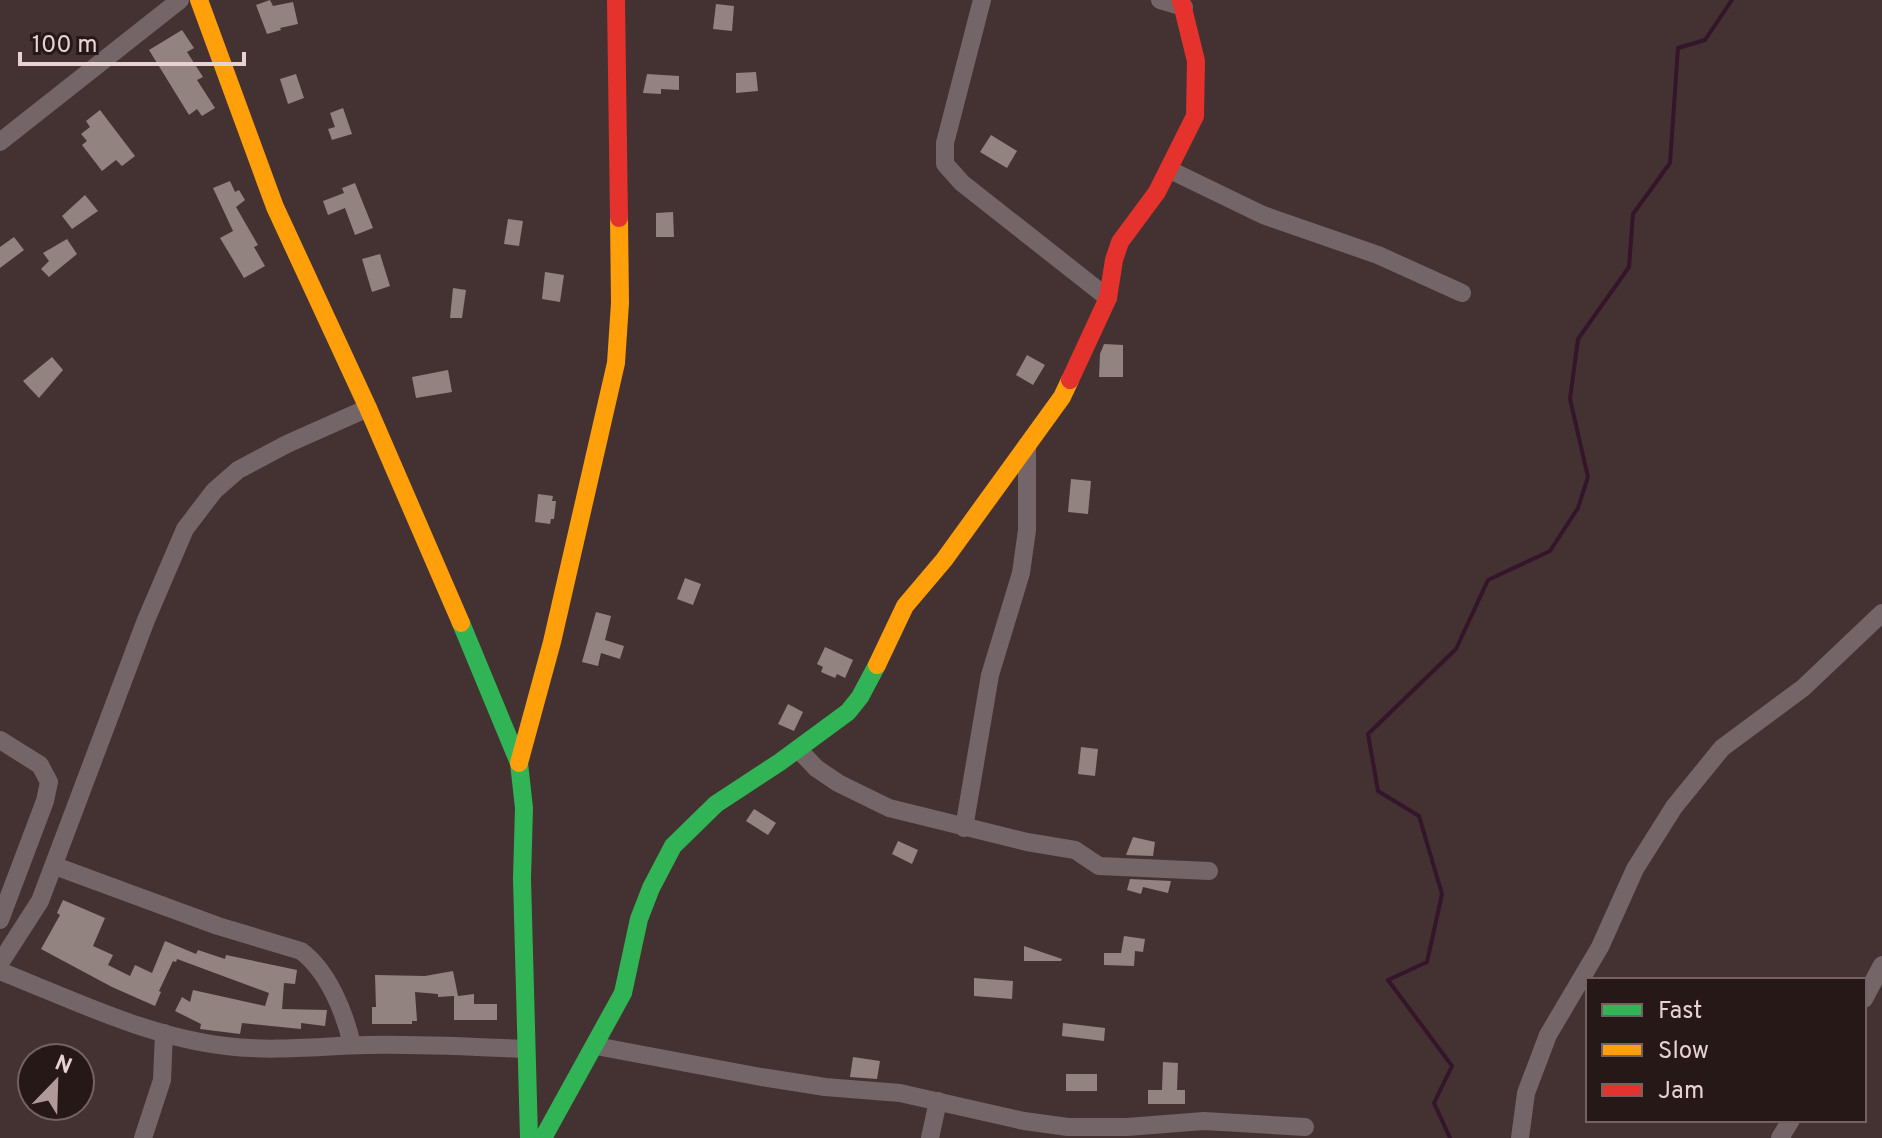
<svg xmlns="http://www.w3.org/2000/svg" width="1882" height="1138" font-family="Overpass,sans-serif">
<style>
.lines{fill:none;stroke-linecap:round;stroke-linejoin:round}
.stream{stroke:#35152a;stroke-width:4}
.building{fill:#928280}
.street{stroke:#746568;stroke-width:18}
.fast{stroke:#30b455;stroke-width:18}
.slow{stroke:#ff9f0a;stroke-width:18}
.jam{stroke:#e5322d;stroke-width:18}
</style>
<rect width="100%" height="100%" fill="#443232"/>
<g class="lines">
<polyline class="stream" points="1450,1138 1434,1103 1452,1066 1388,980 1427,962 1442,894 1419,816 1378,791 1368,734 1456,649 1488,580 1550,551 1578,508 1588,477 1570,399 1578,339 1629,267 1633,214 1670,163 1678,48 1705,40 1732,0"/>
</g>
<g class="building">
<polygon points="270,0 273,6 293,2 298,24 280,28 281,30 267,34 256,5"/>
<polygon points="716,4 734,6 732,31 713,29"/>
<polygon points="182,30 194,48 187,52 203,77 197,80 215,108 202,116 197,109 189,115 149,50"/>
<polygon points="756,72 758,91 736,93 736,73"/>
<polygon points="296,74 304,98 288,104 280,79"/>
<polygon points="647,74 679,76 679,90 661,89 661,94 643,93"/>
<polygon points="343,108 352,134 332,140 328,129 335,127 330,113"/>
<polygon points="100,110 135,156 122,166 116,160 102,171 82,145 87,141 81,134 90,127 86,121"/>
<polygon points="991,135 1017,151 1007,168 980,152"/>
<polygon points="230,181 235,192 239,190 245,200 236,207 258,245 254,247 265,266 244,278 220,238 233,231 213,188"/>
<polygon points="355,183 373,228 355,235 345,208 328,215 323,201 344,193 342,188"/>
<polygon points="85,195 98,211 72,229 62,216"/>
<polygon points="673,212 674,237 656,237 656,213"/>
<polygon points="508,219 523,221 519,246 504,244"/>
<polygon points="14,237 24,250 0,268 0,247"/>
<polygon points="67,239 77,254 49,277 41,269 49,261 43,253"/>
<polygon points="380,254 390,286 372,292 362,259"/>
<polygon points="545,272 564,275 560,302 542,299"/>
<polygon points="453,288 466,290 462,318 450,318"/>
<polygon points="1104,344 1123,345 1123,377 1099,377 1100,354"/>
<polygon points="1027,355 1045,365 1033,385 1016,375"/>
<polygon points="52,357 63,370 39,398 23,381"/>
<polygon points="448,370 452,392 416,398 412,377"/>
<polygon points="1071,479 1091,481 1088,514 1068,512"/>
<polygon points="538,494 553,496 552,501 556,501 554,519 551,519 550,524 535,522"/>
<polygon points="685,578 701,584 693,605 677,599"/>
<polygon points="596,612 611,616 605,640 624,646 620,659 601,653 598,666 582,662"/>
<polygon points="825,647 853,660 845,678 837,674 835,678 821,672 823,667 817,664"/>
<polygon points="788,704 803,712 794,731 778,724"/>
<polygon points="1081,747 1098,749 1095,776 1078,774"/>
<polygon points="754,809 776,823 768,835 746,821"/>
<polygon points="1133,837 1155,842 1153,856 1126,855"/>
<polygon points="898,841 918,850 912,864 892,854"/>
<polygon points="1130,879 1171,881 1168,893 1143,887 1141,894 1127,890"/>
<polygon points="63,900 105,918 93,946 113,955 108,965 130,976 135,965 152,973 165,941 196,954 198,950 225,959 226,955 297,970 295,984 284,983 282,1009 327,1010 325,1026 301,1023 301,1029 242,1023 240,1034 200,1029 201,1024 175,1011 182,997 190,1002 193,990 265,1006 269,993 177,959 176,962 173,961 159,991 161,992 155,1006 112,987 41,949 60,915 57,913"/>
<polygon points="1124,936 1145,939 1143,952 1135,951 1134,966 1104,965 1104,953 1121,953"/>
<polygon points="1024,946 1062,959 1061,961 1024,961"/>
<polygon points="453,971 458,996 474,994 474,1004 497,1004 497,1020 454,1020 454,996 438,997 438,994 415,992 417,1021 412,1021 412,1024 372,1024 372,1007 376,1007 375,975 425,976"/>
<polygon points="974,978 1013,981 1012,999 974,996"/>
<polygon points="1063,1023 1105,1028 1104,1041 1062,1036"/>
<polygon points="853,1057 880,1061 877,1079 850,1077"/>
<polygon points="1163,1062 1178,1063 1177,1090 1185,1090 1185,1104 1148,1104 1148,1090 1162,1090"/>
<rect x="1066" y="1074" width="31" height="17"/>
</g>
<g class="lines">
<g class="street">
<polyline points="982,0 945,143 945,164 962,183 1108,298"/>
<polyline points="1160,0 1184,7"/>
<polyline points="0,142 180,0"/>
<polyline points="1170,170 1263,215 1378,255 1462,293"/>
<polyline points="0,740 40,765 49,782 45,801 0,920"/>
<polyline points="798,749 816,768 838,783 889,808 1027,842 1075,850 1099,866 1209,871"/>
<polyline points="964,828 990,675 1021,573 1027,530 1027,445"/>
<path d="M55,866l163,60 83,25c27,20 44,62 51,94"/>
<polyline points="0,963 40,901 146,620 185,529 214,491 238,470 287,444 368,408"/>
<path d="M0,971c73,29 148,66 226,75 47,6 94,0 141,-1 53,-1 106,2 159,4"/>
<polyline points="1864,999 1882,965"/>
<polyline points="596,1046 761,1077 825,1087 900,1093 1024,1121 1068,1127 1127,1127 1204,1121 1305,1127"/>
<polyline points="143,1138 162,1080 164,1033"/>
<polyline points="930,1138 938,1101"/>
<polyline points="1520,1138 1526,1093 1548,1035 1600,947 1635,869 1674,807 1722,748 1803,688 1882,613"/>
<polyline points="1780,1138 1791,1120"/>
</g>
<g class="fast">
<polyline points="461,623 519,763 524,808 522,879 529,1138"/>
<polyline points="543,1138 623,993 639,919 651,888 673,846 716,804 780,762 848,712 860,697 877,665"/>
</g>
<g class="slow">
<polyline points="199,0 275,207 368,408 461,623"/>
<polyline points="877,665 905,606 944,560 1062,397 1070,380"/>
<polyline points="519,763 552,642 616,363 620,303 619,218"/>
</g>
<g class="jam">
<polyline points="616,0 619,218"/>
<polyline points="1070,380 1108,298 1114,260 1120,242 1157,192 1195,116 1196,61 1181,0"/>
</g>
</g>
<rect x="1586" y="978" width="280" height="144" fill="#271818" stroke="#746262" stroke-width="2"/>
<rect x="1602" y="1004" width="40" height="12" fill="#30b455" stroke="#746262" stroke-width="2"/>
<text x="1658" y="1018" font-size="24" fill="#e8d2d1">Fast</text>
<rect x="1602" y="1044" width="40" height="12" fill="#ff9f0a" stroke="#746262" stroke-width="2"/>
<text x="1658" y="1058" font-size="24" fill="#e8d2d1">Slow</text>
<rect x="1602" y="1084" width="40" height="12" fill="#e5322d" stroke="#746262" stroke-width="2"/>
<text x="1658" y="1098" font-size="24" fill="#e8d2d1">Jam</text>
<g transform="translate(56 1082) rotate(23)"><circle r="38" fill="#271818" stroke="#746262" stroke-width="2"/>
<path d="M0-6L14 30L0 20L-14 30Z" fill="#af9a99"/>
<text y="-12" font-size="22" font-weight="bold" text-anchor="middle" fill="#e8d2d1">N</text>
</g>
<path d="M20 52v12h224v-12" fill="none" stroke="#e8d2d1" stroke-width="4"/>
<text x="32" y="52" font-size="24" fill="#e8d2d1" stroke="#271818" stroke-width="6" paint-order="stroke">100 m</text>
</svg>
